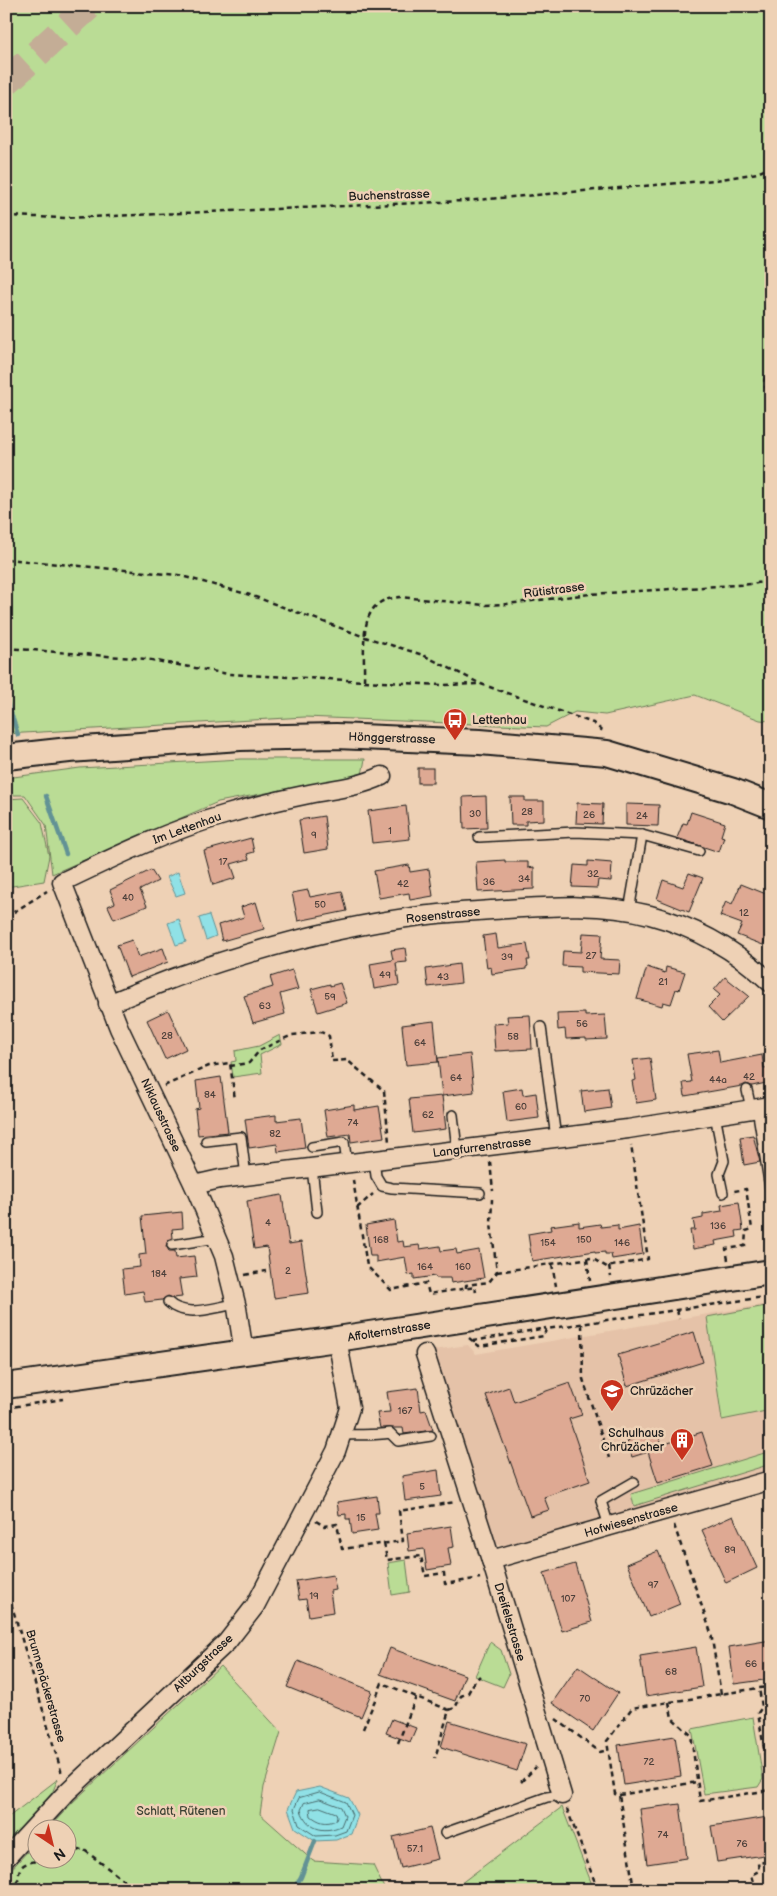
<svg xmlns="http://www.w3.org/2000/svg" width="777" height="1896" font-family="'Balsamiq Sans',sans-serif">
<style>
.built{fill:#e5c2a8}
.green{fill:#badc95;stroke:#6b7c58}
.water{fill:#90e1e6;stroke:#629295}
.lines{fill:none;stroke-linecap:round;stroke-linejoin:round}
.shore{stroke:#4a6b6d;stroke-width:1}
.stream{stroke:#629295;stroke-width:4.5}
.building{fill:#dea993;stroke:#1c1c1c}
.highway-tunnel{stroke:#c4ad96;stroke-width:28;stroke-dasharray:28 14;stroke-linecap:butt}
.lane-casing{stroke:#1c1c1c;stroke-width:12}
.street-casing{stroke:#1c1c1c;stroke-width:21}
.secondary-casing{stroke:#1c1c1c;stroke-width:28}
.path{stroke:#1c1c1c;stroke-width:2.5;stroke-dasharray:5 4;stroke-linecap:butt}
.lane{stroke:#eed1b5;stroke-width:9}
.street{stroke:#eed1b5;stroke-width:18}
.secondary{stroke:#eed1b5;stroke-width:24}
.labels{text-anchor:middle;stroke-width:5;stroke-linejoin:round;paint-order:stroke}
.number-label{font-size:10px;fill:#4c3f3a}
.street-label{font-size:12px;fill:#1c1c1c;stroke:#eed1b5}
.poi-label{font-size:12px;fill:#1c1c1c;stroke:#eed1b5;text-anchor:start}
.park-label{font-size:12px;fill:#3c4234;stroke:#eed1b5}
</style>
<rect width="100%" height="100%" fill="#eed1b5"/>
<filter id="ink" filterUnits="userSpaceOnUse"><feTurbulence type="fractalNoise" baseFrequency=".02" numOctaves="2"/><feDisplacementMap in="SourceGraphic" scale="10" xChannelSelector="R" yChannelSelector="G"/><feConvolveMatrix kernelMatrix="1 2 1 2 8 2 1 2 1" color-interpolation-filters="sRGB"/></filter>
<g filter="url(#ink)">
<polygon class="built" points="771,1303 771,1470 505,1548 491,1540 434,1350 468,1345 476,1354"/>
<g class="green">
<polygon points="6,6 771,6 771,721 760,720 695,695 605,715 575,712 546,727 305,717 6,734"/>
<polygon points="241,759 365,759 362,775 218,802 52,874 46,825 25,795 6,795 6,778 80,768"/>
<polygon points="23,798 42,823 49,856 44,881 6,887 6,799"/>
<polygon points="280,1035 282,1044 260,1055 262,1073 233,1077 231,1062 236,1061 235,1051 259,1046"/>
<polygon points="771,1305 771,1410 722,1420 707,1317"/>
<polygon points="771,1451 771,1464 634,1506 631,1494"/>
<polygon points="406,1560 410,1592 392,1595 388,1563"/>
<polygon points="490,1642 501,1650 509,1674 503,1687 475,1676"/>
<polygon points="220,1666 281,1732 264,1787 260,1814 313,1861 373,1865 384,1888 456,1887 562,1807 591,1882 592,1890 6,1890 6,1875 37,1841 38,1858 68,1858 68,1828 49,1828 73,1802"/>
<polygon points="753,1717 763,1779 758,1787 704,1794 692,1729"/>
<polygon points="58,1779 50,1798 6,1845 6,1819"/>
</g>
<g class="water">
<polygon points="178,872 185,893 176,896 167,877"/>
<polygon points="209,915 216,936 206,940 199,918"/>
<polygon points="179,919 186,942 176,945 168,923"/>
<polygon points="320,1787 349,1798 358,1815 351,1834 336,1840 315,1841 295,1828 288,1809 296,1792"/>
</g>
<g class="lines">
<g class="shore">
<polygon points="320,1792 346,1802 352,1815 346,1831 335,1835 316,1836 299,1825 294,1809 299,1798"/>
<path d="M320,1799l21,8 4,9 -4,10c-18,8 -34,3 -40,-16l3,-7z"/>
<path d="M320,1807l16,6 1,3 -1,4c-10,5 -17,2 -25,-4l-1,-7z"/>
</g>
<g class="stream">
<polyline points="6,698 18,735"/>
<polyline points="46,796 66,854"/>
<polyline points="293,1890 301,1877 315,1841"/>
</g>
</g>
<g class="building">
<rect x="418" y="768" width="15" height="15"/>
<polygon points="486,796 487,828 464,829 463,797"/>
<polygon points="510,797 525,797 525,801 544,801 544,820 526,821 526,825 511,825"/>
<polygon points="577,803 603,804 602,824 576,823"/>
<polygon points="626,804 659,805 658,826 626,825"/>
<polygon points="406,806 410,839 372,843 368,811"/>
<polygon points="691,812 725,823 721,836 724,837 719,852 677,838 683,823 687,824"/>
<polygon points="324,816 328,849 304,853 299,820"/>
<polygon points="251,838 254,852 247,854 249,859 231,864 236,878 213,885 204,851"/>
<polygon points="505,860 505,862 528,862 528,868 534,867 534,889 478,892 476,862"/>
<polygon points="588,861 612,863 611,881 598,880 597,888 572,887 574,865 588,866"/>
<polygon points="409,865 410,872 429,869 433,896 410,900 409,893 379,898 374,871"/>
<polygon points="151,870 158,881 140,890 147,906 114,919 108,906 115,903 110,890"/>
<polygon points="689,873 703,878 689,912 657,899 663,880 683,887"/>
<polygon points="741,884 771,896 771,925 763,945 737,935 742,924 720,916 726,901 732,904"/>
<polygon points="308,890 310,897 342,891 347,911 298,921 292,893"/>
<polygon points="256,902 264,929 222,941 218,925 244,917 241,907"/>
<polygon points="583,933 602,934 600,959 620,960 619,974 580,972 580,967 562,966 563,951 581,952"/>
<polygon points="496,934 498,948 527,944 530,960 527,960 528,966 526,967 526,969 492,974 491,967 487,968 483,936"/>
<polygon points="132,940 138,957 163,948 168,962 129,977 117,945"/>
<polygon points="405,948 407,962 396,963 399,985 374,989 370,964 393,960 391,950"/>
<polygon points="459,964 461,983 428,987 426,969"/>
<polygon points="647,967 665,973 666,967 685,972 679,990 676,989 671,1004 663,1002 662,1006 637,999"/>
<polygon points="292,970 298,989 280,994 285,1014 253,1023 244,996 273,987 270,977"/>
<polygon points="725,977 749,996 722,1022 708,1007 720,995 714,990"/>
<polygon points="340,983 347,1003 318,1012 311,989 330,984 330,986"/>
<polygon points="168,1010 186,1049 165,1059 147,1020"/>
<polygon points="585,1013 585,1016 605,1015 607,1039 586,1040 586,1038 566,1039 565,1029 558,1030 557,1014"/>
<polygon points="530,1015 532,1049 495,1051 493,1024 508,1023 507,1016"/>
<polygon points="434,1021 438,1062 406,1065 402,1025"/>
<polygon points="718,1050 720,1063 762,1055 764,1068 771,1067 771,1082 752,1086 746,1084 742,1086 685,1096 683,1083 692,1082 687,1054"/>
<polygon points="470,1054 474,1092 442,1096 438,1058"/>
<polygon points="650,1058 656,1100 636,1103 632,1081 636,1080 633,1060"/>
<polygon points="221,1077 228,1132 198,1135 195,1109 199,1108 196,1081"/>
<polygon points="522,1088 523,1095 536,1093 539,1118 507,1122 503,1091"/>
<polygon points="608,1088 611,1108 584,1112 581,1091"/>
<polygon points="442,1096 446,1129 413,1133 409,1099"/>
<polygon points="354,1105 354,1110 379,1106 384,1137 351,1142 350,1134 328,1137 324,1110"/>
<polygon points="276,1115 276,1121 301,1118 305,1148 278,1152 277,1144 249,1148 245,1119"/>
<polygon points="753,1135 760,1162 744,1165 740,1137"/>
<polygon points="282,1195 289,1244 301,1242 309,1293 274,1298 267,1247 254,1249 247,1201"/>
<polygon points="739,1202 743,1230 736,1231 737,1237 715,1241 716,1245 693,1249 690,1230 695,1230 693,1220 703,1218 703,1214 722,1211 721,1205"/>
<polygon points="182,1212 183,1228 172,1229 173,1238 168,1240 166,1246 169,1251 175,1251 176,1258 194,1256 197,1277 179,1279 182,1297 173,1298 168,1296 162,1300 145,1302 143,1291 125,1294 122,1269 140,1267 139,1255 146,1254 142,1216"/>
<polygon points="394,1220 397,1242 403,1241 404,1247 419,1245 420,1249 440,1246 441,1251 456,1249 457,1254 479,1250 484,1278 451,1283 450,1278 436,1278 435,1276 414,1279 414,1274 408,1275 405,1257 376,1262 376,1256 370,1256 366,1225"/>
<polygon points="579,1222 579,1227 600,1224 601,1227 618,1225 618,1230 639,1226 643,1254 612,1259 611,1254 605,1254 605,1252 595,1253 595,1251 532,1261 528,1234 551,1230 550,1226"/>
<polygon points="694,1332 703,1362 627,1386 618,1355"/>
<polygon points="570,1383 582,1415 569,1419 590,1481 544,1497 549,1510 530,1516 486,1395 509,1387 514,1402"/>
<polygon points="418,1388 421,1411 426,1410 433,1430 404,1434 403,1428 380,1428 377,1413 390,1412 387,1392"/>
<polygon points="657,1431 662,1445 702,1432 713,1466 658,1483 648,1452 632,1457 627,1441"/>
<polygon points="438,1470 441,1496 405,1501 402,1476"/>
<polygon points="377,1496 379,1513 375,1513 378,1530 352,1534 350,1519 346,1519 346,1514 339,1515 337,1502"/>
<polygon points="733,1516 757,1568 726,1583 702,1530"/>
<polygon points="451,1526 454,1547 448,1548 451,1566 427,1570 424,1549 409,1551 407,1533"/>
<polygon points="658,1551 680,1604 649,1617 627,1564"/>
<polygon points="575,1564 592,1622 562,1631 544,1573"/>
<polygon points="333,1575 336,1590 330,1591 333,1612 309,1616 306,1599 299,1600 296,1581"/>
<polygon points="771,1640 771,1679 734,1684 729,1647"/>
<polygon points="696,1647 702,1687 646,1696 640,1656"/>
<polygon points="390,1648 465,1675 455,1701 380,1674"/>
<polygon points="298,1661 372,1691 361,1717 287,1687"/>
<polygon points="578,1666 618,1693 593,1731 552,1703"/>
<polygon points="392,1719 416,1728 410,1742 386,1733"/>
<polygon points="449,1721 526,1744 517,1771 441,1747"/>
<polygon points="675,1736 681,1776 624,1785 618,1745"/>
<polygon points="680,1804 687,1858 647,1864 640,1809"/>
<polygon points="768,1817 771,1833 771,1854 717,1862 711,1826"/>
<polygon points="430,1828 438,1859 401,1868 393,1837"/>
</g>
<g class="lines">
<polyline class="highway-tunnel" points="6,82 89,6"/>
<g class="lane-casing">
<g id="lane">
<polyline points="479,837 575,832 642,835 699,851"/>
<polyline points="629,911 642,835"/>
<polyline points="541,1027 556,1138"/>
<polyline points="747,1090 751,1109"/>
<polyline points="757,1108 770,1188"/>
<polyline points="453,1115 457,1149"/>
<polyline points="715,1115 724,1161 719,1174 723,1193"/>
<polyline points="206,1141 241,1137 246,1176"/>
<polyline points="312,1147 344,1142 347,1163"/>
<polyline points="374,1160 376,1176 382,1186 392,1188 480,1193"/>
<polyline points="312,1168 317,1212"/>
<polyline points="172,1245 217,1238"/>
<path d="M168,1302c17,17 47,5 68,2"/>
<path d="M341,1435c17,-1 32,1 49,-2l8,8 33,-5"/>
<polyline points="609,1526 601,1501 634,1482"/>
<polyline points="445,1833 547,1797 562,1795"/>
</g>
</g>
<g class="street-casing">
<g id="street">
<path d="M108,1004c25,-10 49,-20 74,-29 77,-27 158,-49 239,-59 28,-4 58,-5 86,-7 48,-3 96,-6 143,6 45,12 87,36 121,68"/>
<polyline points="194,1185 220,1179 628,1129 771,1106"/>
<path d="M244,1353l-7,-45 -13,-52 -30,-71 -75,-157 -57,-146c52,-25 105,-51 162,-67 27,-8 56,-15 85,-21 25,-5 50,-7 73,-18"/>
<polyline points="425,1354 491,1560 562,1795"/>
<polyline points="491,1560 771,1480"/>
<polyline points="6,1858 67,1792 227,1642 255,1606 336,1451 350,1408 337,1339"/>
</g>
</g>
<g class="secondary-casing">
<g id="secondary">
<polyline points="6,757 69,750 240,738 336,736 480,742 607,753 733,791 771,806"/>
<polyline points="6,1386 337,1339 771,1272"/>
</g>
</g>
<g class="path">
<polyline points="6,216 65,218 464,201 716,180 757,173 771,167"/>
<path d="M771,370c-11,9 -6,18 0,29"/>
<polyline points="6,559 178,575 250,595 365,637 423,655 481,684 593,723 605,733"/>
<polyline points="6,648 146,659 228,674 443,685 480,684"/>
<path d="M364,680c1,-21 -5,-62 14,-76 6,-5 15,-6 22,-7l84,8 23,-1 83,-10 162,-10 19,-4"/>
<polyline points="6,917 47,891"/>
<polyline points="230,1066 249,1063 260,1050 292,1035 321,1032 329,1036 332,1061 347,1060 384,1091 389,1142"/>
<polyline points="164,1086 209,1066 230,1063 235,1100"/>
<polyline points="490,1162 493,1191"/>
<polyline points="353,1180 367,1266 391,1290 426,1283 429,1294 475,1287 476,1292"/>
<polyline points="768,1199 771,1217"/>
<polyline points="357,1208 373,1194"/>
<polyline points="587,1259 590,1281"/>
<polyline points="728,1260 726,1249 745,1246 746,1231 752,1229 746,1189 734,1191"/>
<polyline points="552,1264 556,1286"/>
<polyline points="609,1266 611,1277"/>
<polyline points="497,1272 591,1258 607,1267 648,1259 631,1145"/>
<polyline points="245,1275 266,1271"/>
<polyline points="466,1288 466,1285 489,1282 497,1272 491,1224 492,1199"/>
<polyline points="677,1310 679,1319"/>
<polyline points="582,1324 583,1379 609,1458"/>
<polyline points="469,1338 479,1346 544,1336 546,1329 771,1296"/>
<polyline points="473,1341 546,1328"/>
<polyline points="6,1408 63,1399"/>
<polyline points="316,1521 324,1526 337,1524 342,1549 403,1541 399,1511 455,1502"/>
<polyline points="674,1525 711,1633 721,1694"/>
<polyline points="384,1543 387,1560 421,1556 425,1576 444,1573 445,1584 480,1578"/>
<polyline points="6,1586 62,1774"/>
<polyline points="768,1683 769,1687 759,1688 762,1707 758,1713 771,1790"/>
<polyline points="669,1702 672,1718 691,1735 700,1801 770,1790"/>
<polyline points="449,1710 455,1708 461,1696 468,1693 475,1681 480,1676"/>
<polyline points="556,1719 600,1752 608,1750"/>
<polyline points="363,1729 382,1683 449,1710 435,1758"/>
<polyline points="398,1743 416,1697"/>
<polyline points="521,1782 536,1767"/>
<polyline points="619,1795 697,1782"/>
<polyline points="567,1809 598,1890"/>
<polyline points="68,1853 83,1849 136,1890"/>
<path d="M11,1890l8,-12c-3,-21 24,-15 35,-20"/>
<polyline points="634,1890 619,1795 615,1794 607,1741 632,1708 759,1688"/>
<polyline points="755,1890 751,1875 759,1871 758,1863 771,1861"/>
</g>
<use href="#lane" class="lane"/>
<use href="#street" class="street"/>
<use href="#secondary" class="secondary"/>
</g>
</g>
<defs>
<g id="bus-pin" transform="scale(1.25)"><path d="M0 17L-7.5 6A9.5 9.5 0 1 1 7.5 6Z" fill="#c8321e" stroke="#eed1b5"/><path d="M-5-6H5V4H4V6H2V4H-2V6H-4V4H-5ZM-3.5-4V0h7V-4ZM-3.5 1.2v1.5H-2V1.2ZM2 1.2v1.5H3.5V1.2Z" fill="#fff"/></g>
<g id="school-pin" transform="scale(1.25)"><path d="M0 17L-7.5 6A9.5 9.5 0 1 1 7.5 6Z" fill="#c8321e" stroke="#eed1b5"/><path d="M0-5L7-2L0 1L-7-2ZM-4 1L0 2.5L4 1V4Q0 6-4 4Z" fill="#fff"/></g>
<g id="building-pin" transform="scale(1.25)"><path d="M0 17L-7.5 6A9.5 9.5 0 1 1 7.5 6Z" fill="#c8321e" stroke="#eed1b5"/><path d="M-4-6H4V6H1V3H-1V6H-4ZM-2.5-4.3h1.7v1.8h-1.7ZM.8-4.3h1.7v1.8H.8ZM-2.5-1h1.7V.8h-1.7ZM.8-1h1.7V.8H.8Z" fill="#fff"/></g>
</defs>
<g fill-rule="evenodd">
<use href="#bus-pin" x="455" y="720"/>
<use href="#school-pin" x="612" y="1391"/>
<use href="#building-pin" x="682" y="1440"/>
</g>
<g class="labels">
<g class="number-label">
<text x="527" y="815">28</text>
<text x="475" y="817">30</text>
<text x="589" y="818">26</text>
<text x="642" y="819">24</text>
<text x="390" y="834">1</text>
<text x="314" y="838">9</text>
<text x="223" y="865">17</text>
<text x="593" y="877">32</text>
<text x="524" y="882">34</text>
<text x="489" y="885">36</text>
<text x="403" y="887">42</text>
<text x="128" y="901">40</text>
<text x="320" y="908">50</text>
<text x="744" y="916">12</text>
<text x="591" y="959">27</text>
<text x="507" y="960">39</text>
<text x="385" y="978">49</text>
<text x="443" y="980">43</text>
<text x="663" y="985">21</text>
<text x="330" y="1000">59</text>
<text x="265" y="1009">63</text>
<text x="582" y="1027">56</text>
<text x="167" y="1039">28</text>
<text x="513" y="1040">58</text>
<text x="420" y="1046">64</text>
<text x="749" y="1080">42</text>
<text x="456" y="1081">64</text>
<text x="718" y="1083">44a</text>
<text x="210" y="1098">84</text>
<text x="521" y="1110">60</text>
<text x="428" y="1118">62</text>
<text x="353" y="1126">74</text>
<text x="275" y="1137">82</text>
<text x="268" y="1226">4</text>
<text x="718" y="1229">136</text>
<text x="381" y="1243">168</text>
<text x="584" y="1243">150</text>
<text x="548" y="1246">154</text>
<text x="622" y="1246">146</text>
<text x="425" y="1270">164</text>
<text x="463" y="1270">160</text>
<text x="288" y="1274">2</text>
<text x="159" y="1277">184</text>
<text x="405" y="1414">167</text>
<text x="422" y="1490">5</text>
<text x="361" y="1521">15</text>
<text x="730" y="1553">89</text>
<text x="653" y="1588">97</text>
<text x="314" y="1599">19</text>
<text x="568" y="1602">107</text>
<text x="751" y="1667">66</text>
<text x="671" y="1675">68</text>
<text x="585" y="1702">70</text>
<text x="649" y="1765">72</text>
<text x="663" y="1838">74</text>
<text x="742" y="1847">76</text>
<text x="415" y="1852">57.1</text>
</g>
<g class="street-label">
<text transform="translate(389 195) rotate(-2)" y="4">Buchenstrasse</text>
<text transform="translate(554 590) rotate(-7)" y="4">Rütistrasse</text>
<text transform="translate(392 738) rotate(2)" y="4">Hönggerstrasse</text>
<text transform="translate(187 828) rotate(-20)" y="4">Im Lettenhau</text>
<text transform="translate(443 915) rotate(-6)" y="4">Rosenstrasse</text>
<text transform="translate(161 1115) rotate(65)" y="4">Niklausstrasse</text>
<text transform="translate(482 1147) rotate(-7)" y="4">Langfurrenstrasse</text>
<text transform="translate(389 1331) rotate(-9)" y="4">Affolternstrasse</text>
<text transform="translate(631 1520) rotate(-16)" y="4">Hofwiesenstrasse</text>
<text transform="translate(510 1622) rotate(73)" y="4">Dreifelsstrasse</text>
<text transform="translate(203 1663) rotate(-44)" y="4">Altburgstrasse</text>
<text transform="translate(46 1686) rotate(74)" y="4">Brunnenäckerstrasse</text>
</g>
<g class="poi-label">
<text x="472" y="724">Lettenhau</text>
<text x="630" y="1395">Chrüzächer</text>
<text x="664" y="1437" text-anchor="end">Schulhaus<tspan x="664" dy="14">Chrüzächer</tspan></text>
</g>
<g class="park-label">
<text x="181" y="1815">Schlatt, Rütenen</text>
</g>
</g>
<rect width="777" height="1896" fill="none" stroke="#eed1b5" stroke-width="25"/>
<rect x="12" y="12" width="752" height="1871" fill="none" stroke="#1c1c1c" stroke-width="2" filter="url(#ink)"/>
<g transform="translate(52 1844) rotate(145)"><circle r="24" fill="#eed1b5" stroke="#9a8978"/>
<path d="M0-4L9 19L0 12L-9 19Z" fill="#c8321e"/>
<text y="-8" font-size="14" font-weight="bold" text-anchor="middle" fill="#1c1c1c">N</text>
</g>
</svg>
